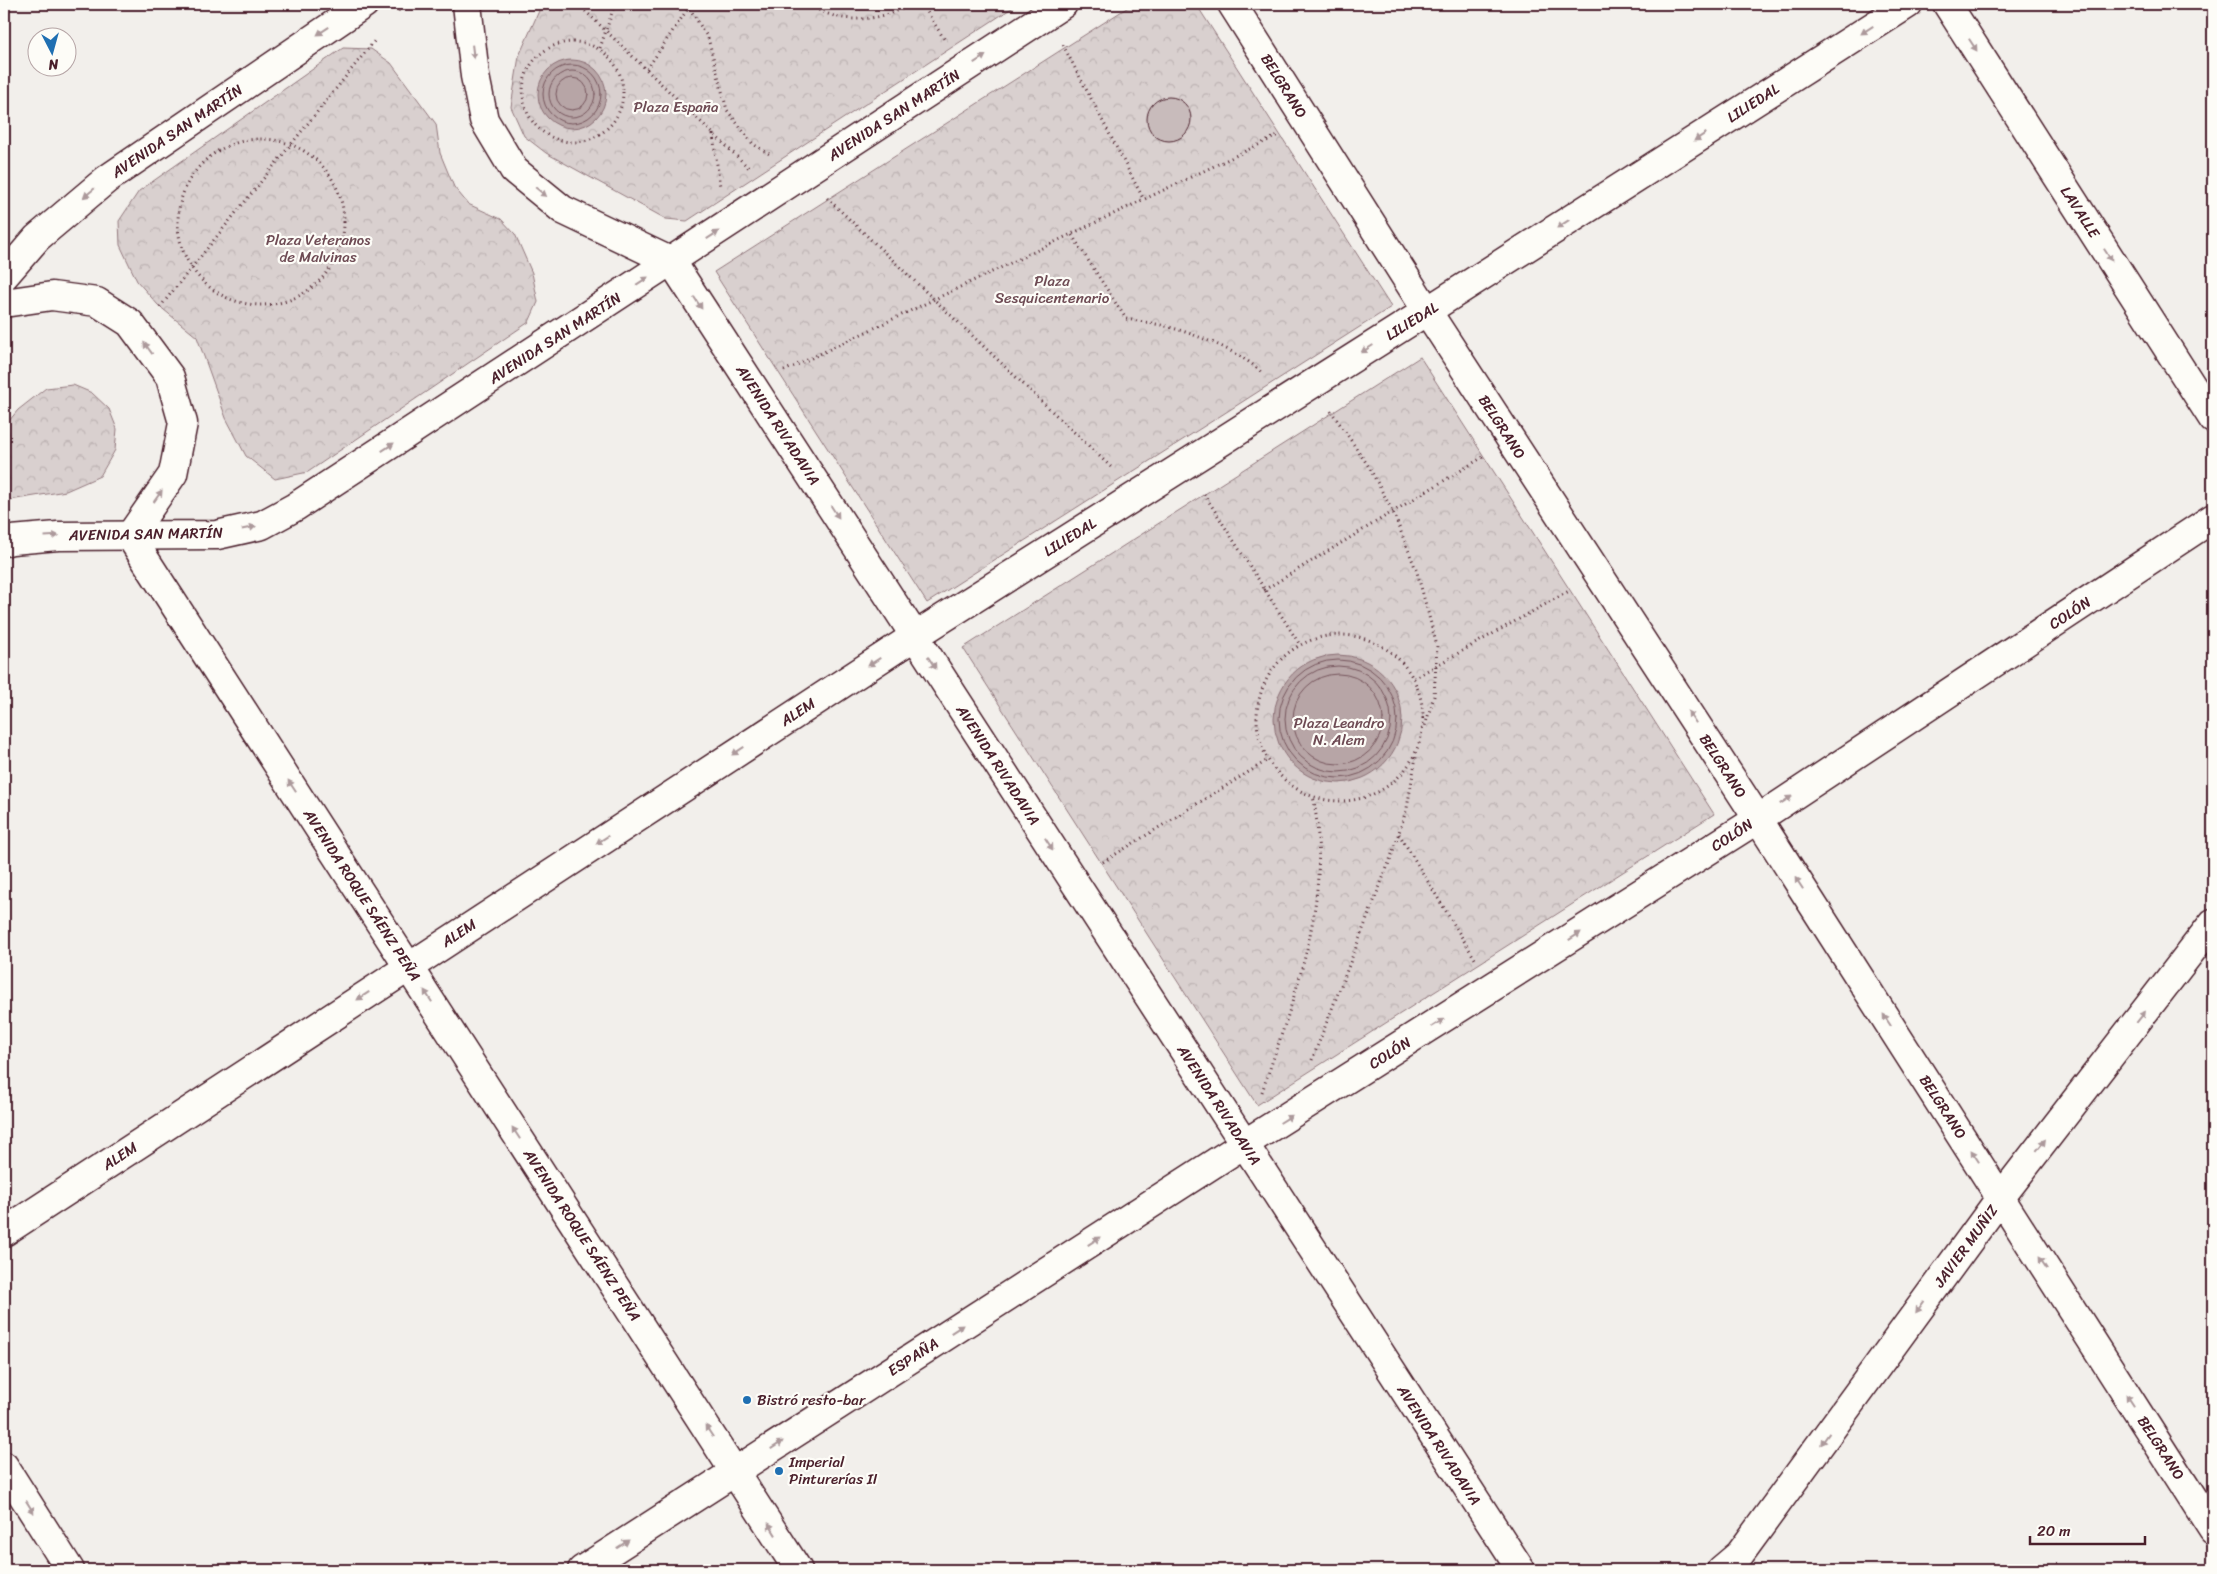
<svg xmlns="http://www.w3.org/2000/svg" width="2217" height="1574" font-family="Sriracha,sans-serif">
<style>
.park{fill:url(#park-crowns);stroke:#92787d}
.water{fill:#b7a5a6;stroke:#8b6f75}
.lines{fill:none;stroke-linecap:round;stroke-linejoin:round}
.shore{stroke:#76555c;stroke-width:1}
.building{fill:#c8bbbb;stroke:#4a1f2b}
.street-casing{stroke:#4a1f2b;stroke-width:31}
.secondary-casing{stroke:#4a1f2b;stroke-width:31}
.path{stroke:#4a1f2b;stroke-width:3;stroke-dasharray:1 4;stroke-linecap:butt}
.street{stroke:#fdfcf7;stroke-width:28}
.secondary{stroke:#fdfcf7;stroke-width:28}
.oneway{fill:#ac999b}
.poi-dot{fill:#1f6fb2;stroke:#fdfcf7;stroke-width:2}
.labels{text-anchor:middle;stroke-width:4.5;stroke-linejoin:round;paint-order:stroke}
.street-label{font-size:15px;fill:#4a1f2b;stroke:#fdfcf7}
.park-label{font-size:15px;fill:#6e4b54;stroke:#fdfcf7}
.poi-label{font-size:15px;fill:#4a1f2b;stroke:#fdfcf7;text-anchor:start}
</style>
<defs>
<pattern id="park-crowns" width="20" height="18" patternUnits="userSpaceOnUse" patternTransform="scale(1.25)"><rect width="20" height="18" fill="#d9d0cf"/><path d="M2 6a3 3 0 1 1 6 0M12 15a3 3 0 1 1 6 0" fill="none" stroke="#bcb2b2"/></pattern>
</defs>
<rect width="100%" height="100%" fill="#f2efeb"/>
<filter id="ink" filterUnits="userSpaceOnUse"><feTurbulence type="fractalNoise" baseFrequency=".02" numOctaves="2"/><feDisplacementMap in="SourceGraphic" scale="10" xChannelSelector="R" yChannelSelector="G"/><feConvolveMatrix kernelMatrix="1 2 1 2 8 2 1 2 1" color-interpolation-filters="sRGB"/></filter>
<g filter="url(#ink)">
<g class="park">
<polygon points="542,4 1018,4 687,221 666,219 546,153 524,136 511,107 519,56"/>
<polygon points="1133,4 1196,4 1391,307 927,603 714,272"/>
<polygon points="343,48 371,49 391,63 436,124 440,153 454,187 468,204 501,219 515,234 532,273 538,302 529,322 308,472 275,479 246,456 226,418 197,337 158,305 137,281 120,245 119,221 139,191"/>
<polygon points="1420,357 1714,814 1257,1105 963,648"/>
<polygon points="73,385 92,393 109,409 117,429 115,450 100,476 66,491 10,500 4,504 4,427 18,410 46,388"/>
</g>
<g class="water">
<circle cx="572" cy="94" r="34"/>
<circle cx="1338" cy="719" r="64"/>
</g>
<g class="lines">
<g class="shore">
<circle cx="572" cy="94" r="29"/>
<circle cx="572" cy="94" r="23"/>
<circle cx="572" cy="94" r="16"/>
<circle cx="1338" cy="719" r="59"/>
<circle cx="1338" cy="719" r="53"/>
<circle cx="1338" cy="719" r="45"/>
</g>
</g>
<circle class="building" cx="1169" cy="119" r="22"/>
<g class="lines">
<g class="street-casing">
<g id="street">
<polyline points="1947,4 2213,419"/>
<polyline points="4,303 52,296 97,302 130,323 170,377 183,423 173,474 130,536 798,1570"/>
<polyline points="4,1232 915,636 1427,311 1908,4"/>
<polyline points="4,1466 70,1570"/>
<polyline points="582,1570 1244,1144 1758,819 2213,518"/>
<polyline points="1721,1570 1740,1554 2001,1197"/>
</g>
</g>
<g class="secondary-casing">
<g id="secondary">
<polyline points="467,4 475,76 484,120 514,170 563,210 672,262 1521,1570"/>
<polyline points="1232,4 1427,311 1758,819 2213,1530"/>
<polyline points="4,276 37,238 107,179 364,4"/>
<polyline points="4,542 12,540 58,536 217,535 262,525 295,507 1063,4"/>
<polyline points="2001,1197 2213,923"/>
</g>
</g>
<g class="path">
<polyline points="578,4 750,169"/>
<polyline points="687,4 708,38 727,110 753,144 771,155"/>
<path d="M805,4c10,4 19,9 29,12 24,7 56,1 77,-12"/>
<polyline points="922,4 946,42"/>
<polyline points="398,11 404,4"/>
<circle cx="573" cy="92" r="50"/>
<polyline points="1063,45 1144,200"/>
<polyline points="600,48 615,4"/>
<polyline points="647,69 689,7 694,4"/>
<polyline points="713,134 720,187"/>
<circle cx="261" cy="222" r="83"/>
<polyline points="827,198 1113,469"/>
<path d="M1072,235l54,84c17,3 35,5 50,10 26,8 69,25 87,45"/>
<polyline points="160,307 376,39"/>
<polyline points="784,371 1277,136"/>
<polyline points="1331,411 1369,467 1393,512 1417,572 1437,646 1434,696 1425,726"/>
<polyline points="1204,494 1300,645"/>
<polyline points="1264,590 1483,457"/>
<circle cx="1340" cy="718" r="83"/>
<polyline points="1414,678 1569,591"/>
<polyline points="1399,834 1475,959"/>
<polyline points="1103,862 1268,760"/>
<polyline points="1312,1060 1390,860 1407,808 1416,757"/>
<path d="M1262,1092c33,-99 71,-189 51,-296"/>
</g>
<use href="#street" class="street"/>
<use href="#secondary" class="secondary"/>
</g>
<defs><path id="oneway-solid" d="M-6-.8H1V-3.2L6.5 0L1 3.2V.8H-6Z" transform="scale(1.25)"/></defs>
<g class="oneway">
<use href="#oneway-solid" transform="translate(1867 30) rotate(147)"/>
<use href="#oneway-solid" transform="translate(323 31) rotate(146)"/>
<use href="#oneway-solid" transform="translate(1973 45) rotate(57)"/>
<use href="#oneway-solid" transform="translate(473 52) rotate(83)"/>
<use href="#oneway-solid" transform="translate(980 59) rotate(-33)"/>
<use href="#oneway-solid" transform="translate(1700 137) rotate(147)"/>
<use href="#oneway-solid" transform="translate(541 192) rotate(39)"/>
<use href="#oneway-solid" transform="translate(89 193) rotate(140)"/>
<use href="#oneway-solid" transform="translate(1563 224) rotate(147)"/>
<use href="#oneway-solid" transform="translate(713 235) rotate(-33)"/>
<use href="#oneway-solid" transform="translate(2108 255) rotate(57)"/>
<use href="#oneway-solid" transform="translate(642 281) rotate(-33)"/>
<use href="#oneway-solid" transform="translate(698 303) rotate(57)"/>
<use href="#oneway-solid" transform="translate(148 348) rotate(-126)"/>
<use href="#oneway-solid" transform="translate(1367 349) rotate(148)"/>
<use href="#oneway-solid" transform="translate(388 447) rotate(-33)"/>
<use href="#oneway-solid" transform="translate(158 496) rotate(-55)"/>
<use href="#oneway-solid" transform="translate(835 512) rotate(57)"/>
<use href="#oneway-solid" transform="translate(249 528) rotate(-12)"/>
<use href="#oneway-solid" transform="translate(52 536) rotate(-4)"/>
<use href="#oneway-solid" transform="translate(874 662) rotate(147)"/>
<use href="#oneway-solid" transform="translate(932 663) rotate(57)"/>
<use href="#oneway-solid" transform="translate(1692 717) rotate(-123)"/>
<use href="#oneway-solid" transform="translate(738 751) rotate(147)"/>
<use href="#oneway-solid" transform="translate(292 786) rotate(-123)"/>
<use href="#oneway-solid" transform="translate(1786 800) rotate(-33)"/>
<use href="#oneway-solid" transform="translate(602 840) rotate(147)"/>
<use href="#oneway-solid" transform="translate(1049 844) rotate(57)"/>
<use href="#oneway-solid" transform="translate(1799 883) rotate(-123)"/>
<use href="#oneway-solid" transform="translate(1575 936) rotate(-33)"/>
<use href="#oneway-solid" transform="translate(363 996) rotate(147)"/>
<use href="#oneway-solid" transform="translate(428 996) rotate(-123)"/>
<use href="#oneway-solid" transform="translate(2141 1017) rotate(-52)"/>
<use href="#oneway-solid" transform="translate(1887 1020) rotate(-123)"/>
<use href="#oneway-solid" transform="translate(1438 1023) rotate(-32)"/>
<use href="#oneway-solid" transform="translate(1286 1119) rotate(-32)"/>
<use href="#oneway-solid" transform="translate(516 1133) rotate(-123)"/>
<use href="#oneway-solid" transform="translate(2041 1145) rotate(-52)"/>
<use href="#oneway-solid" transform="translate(1975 1156) rotate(-123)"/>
<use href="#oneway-solid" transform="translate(1094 1241) rotate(-33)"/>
<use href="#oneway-solid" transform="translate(2043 1263) rotate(-123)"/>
<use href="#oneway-solid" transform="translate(1920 1307) rotate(126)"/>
<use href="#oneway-solid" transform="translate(957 1329) rotate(-33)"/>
<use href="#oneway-solid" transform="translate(2130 1400) rotate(-123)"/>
<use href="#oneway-solid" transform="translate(709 1431) rotate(-123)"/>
<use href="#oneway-solid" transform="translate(1825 1439) rotate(126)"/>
<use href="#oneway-solid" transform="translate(777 1445) rotate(-33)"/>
<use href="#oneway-solid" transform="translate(30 1507) rotate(58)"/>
<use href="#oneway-solid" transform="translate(772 1529) rotate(-122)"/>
<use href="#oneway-solid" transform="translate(623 1544) rotate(-33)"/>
</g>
</g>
<g class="poi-dot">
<circle cx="747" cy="1400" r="5"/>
<circle cx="779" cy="1471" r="5"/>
</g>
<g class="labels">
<g class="street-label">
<text transform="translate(1284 86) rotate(58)" y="5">BELGRANO</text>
<text transform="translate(1753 103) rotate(-33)" y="5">LILIEDAL</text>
<text transform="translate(894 115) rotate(-33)" y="5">AVENIDA SAN MARTÍN</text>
<text transform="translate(177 131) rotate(-34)" y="5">AVENIDA SAN MARTÍN</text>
<text transform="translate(2080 212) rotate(57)" y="5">LAVALLE</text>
<text transform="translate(1412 321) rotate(-32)" y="5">LILIEDAL</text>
<text transform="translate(555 338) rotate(-33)" y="5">AVENIDA SAN MARTÍN</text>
<text transform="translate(778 425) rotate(57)" y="5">AVENIDA RIVADAVIA</text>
<text transform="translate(1502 427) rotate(57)" y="5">BELGRANO</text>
<text transform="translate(146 534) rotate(-1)" y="5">AVENIDA SAN MARTÍN</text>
<text transform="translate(1070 537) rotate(-32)" y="5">LILIEDAL</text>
<text transform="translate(2070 613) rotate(-33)" y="5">COLÓN</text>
<text transform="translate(798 712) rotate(-33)" y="5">ALEM</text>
<text transform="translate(998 765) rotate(57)" y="5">AVENIDA RIVADAVIA</text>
<text transform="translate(1723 766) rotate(57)" y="5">BELGRANO</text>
<text transform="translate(1732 835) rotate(-33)" y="5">COLÓN</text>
<text transform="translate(362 895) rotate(57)" y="5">AVENIDA ROQUE SÁENZ PEÑA</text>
<text transform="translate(459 933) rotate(-33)" y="5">ALEM</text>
<text transform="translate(1390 1053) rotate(-32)" y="5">COLÓN</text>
<text transform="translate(1219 1105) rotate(57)" y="5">AVENIDA RIVADAVIA</text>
<text transform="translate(1943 1107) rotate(57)" y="5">BELGRANO</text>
<text transform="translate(120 1156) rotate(-33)" y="5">ALEM</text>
<text transform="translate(582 1235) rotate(57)" y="5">AVENIDA ROQUE SÁENZ PEÑA</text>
<text transform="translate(1966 1246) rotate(-54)" y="5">JAVIER MUÑIZ</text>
<text transform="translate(913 1357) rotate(-33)" y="5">ESPAÑA</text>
<text transform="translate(1439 1445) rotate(57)" y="5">AVENIDA RIVADAVIA</text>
<text transform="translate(2161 1448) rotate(57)" y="5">BELGRANO</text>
</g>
<g class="park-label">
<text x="676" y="112">Plaza España</text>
<text x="318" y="245">Plaza Veteranos<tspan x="318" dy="17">de Malvinas</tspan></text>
<text x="1052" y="286">Plaza<tspan x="1052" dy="17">Sesquicentenario</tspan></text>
<text x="1339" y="728">Plaza Leandro<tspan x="1339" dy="17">N. Alem</tspan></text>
</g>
<g class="poi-label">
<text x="757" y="1405">Bistró resto-bar</text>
<text x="789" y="1467">Imperial<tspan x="789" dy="17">Pinturerías II</tspan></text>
</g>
</g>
<rect width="2217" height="1574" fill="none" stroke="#fdfcf7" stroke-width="20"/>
<rect x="10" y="10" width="2197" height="1554" fill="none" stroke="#4a1f2b" stroke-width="2" filter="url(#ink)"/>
<g transform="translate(52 52) rotate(174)"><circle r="24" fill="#fdfcf7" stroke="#b5a4a5"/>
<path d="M0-4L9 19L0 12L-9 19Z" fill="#1f6fb2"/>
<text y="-8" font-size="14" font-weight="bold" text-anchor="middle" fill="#4a1f2b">N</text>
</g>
<path d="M2030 1536v8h115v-8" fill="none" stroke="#4a1f2b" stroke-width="2.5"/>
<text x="2037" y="1536" font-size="15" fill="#4a1f2b" stroke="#fdfcf7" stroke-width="4" paint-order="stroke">20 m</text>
</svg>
